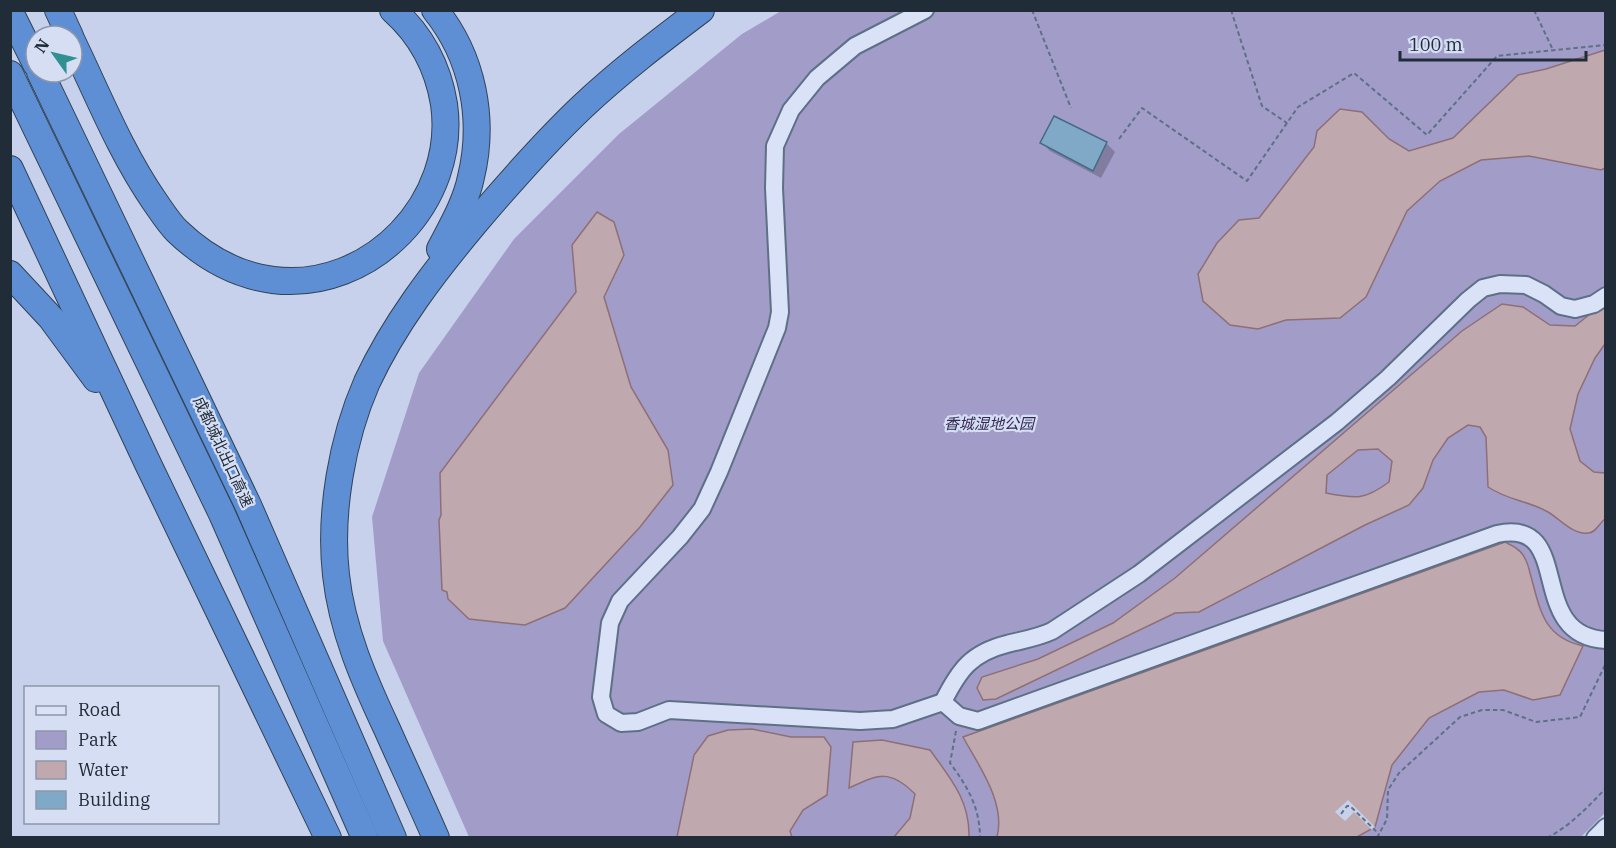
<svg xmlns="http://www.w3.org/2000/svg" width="1616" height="848" font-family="'IBM Plex Serif','Noto Sans SC',serif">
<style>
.green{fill:#a29cc9}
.water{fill:#c0a8af;stroke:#8e6f76;stroke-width:1.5;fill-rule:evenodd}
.pier{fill:#c7d1ec}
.shadow{fill:#0003}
.building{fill:#80a8c7;stroke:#456a84;stroke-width:1.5}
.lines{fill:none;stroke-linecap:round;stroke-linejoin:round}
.minor-casing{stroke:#5e7086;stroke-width:20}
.highway-casing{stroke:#314355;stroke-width:28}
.path{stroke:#5e7086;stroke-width:2;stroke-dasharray:4.5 3;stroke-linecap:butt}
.minor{stroke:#dae2f7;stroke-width:16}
.highway{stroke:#5e8fd5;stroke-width:26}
.labels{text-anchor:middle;stroke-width:4.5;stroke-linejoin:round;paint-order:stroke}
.park-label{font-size:15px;font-style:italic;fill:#342853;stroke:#d6def4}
.street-label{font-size:15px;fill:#202c38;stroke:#d6def4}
</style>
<rect width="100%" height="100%" fill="#c7d1ec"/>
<polygon class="green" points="781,11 1605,11 1606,812 1581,837 469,837 383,641 372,517 419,373 514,239 619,134 742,34"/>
<g class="water">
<polygon points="1605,50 1605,168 1601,170 1529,156 1481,160 1440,181 1407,211 1366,297 1340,318 1286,320 1258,329 1230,325 1203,301 1198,274 1217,243 1239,220 1259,218 1314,147 1317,131 1340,109 1362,112 1389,139 1409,151 1453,138 1518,75 1546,69"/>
<polygon points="597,212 614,222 624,255 604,297 631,387 668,450 673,485 640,527 565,608 525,625 469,619 448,599 447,592 442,590 439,520 441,515 440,473 576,292 572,245"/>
<path d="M1605,302v42l-10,14 -17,36 -8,35 10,32 14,11 11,1v46c-6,4 -9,14 -17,14 -15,2 -28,-14 -40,-21 -21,-12 -39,-11 -60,-25l-2,-50 -6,-10 -12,-2 -20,13 -15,22 -10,28 -14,17 -44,20 -166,87 -24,1 -179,86 -13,1 -6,-12 5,-11 56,-18 75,-36 62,-45 287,-247 40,-27 21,3 27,18 25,1zM1378,449l14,12 -3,21c-24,18 -33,17 -63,11l1,-18 31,-25z"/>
<path d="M1505,542c3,2 9,4 12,7 8,5 11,15 13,24 10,35 12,64 53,73l-23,49 -27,5 -29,-10 -25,2 -50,26 -37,47 -17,62 -18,10h-360c9,-34 -18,-71 -34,-100z"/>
<polygon points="752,729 791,737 824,737 831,747 827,795 803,810 790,831 792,837 677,837 694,755 708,736 728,730"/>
<path d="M882,740l48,10c21,29 40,51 39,87h-75l16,-19 5,-24c-25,-25 -36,-20 -66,-6l4,-46z"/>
</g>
<polygon class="pier" points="1348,800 1375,827 1372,830 1354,812 1345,821 1335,812"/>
<polygon class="shadow" points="1055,118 1107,144 1115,152 1101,178 1050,151 1042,143"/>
<polygon class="building" points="1054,116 1107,142 1093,171 1040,143"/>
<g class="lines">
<g class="minor-casing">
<g id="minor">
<path d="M925,10l-70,36 -38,32 -26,32 -16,36 -1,42 6,124 -3,16 -58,144 -17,37 -22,28 -60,64 -10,22 -9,74 5,17 15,9 17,-1 31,-12 191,11 33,-2 50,-17 16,14 19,5 519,-187c79,-17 27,102 109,106"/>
<path d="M943,702c16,-32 28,-49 64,-58 15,-4 30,-6 45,-13l87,-57 198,-152 51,-44 80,-78 15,-12 17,-4 26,1 18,9 17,12 14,3 19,-5 12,-8"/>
<polyline points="1595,838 1606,827"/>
</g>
</g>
<g class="highway-casing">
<g id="highway">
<polyline points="58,10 70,36"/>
<path d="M435,10c38,47 50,109 36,167 -5,25 -19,49 -31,72"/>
<polyline points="10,12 36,64"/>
<path d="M72,41c26,54 49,112 83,161 7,10 14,21 22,29 27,26 58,44 96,49 98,12 185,-79 171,-176 -6,-37 -23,-69 -51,-94"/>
<polyline points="40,72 248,505 393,838"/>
<polyline points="10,74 222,514 365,838"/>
<polyline points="10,169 149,466 328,838"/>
<polyline points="10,274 51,318 96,379"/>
<path d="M436,838c-16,-37 -33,-73 -49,-109 -23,-49 -45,-99 -51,-154 -7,-62 6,-136 31,-193 27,-58 67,-110 108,-159 34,-40 69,-80 107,-116 37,-35 78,-66 119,-97"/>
</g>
</g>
<g class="path">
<polyline points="1032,10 1071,108"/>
<polyline points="1231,10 1262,106 1287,123"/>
<polyline points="1534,10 1553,50"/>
<polyline points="1119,139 1142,108 1247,181 1298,107 1354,73 1427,135 1497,56 1606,45"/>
<path d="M956,731l-6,32c17,23 30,44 30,75"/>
<polyline points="1341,814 1347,806 1350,806 1379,834"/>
<polyline points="1377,838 1387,819 1388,790 1399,773 1460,717 1482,710 1503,710 1536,722 1580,717 1606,663"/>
<path d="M1547,838c23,-12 41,-31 59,-50"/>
</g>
<use href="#minor" class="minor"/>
<use href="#highway" class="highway"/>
</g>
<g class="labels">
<g class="park-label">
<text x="989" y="429">香城湿地公园</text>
</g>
<g class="street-label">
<text transform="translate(223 452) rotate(65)" y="5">成都城北出口高速</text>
</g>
</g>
<rect width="1616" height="848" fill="none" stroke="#202c38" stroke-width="24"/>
<rect x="24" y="686" width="195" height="138" fill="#d6def4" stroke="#8d97a9" stroke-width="1.5"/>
<rect x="36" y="706" width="30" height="9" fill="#dae2f7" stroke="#8d97a9" stroke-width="1.5"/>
<text x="78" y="716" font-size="18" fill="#202c38">Road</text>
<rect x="36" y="731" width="30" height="18" fill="#a29cc9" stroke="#8d97a9" stroke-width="1.5"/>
<text x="78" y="746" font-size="18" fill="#202c38">Park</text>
<rect x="36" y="761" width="30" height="18" fill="#c0a8af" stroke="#8d97a9" stroke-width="1.5"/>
<text x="78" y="776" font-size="18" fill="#202c38">Water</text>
<rect x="36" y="791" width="30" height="18" fill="#80a8c7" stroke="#8d97a9" stroke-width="1.5"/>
<text x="78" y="806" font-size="18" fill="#202c38">Building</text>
<g transform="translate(54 54) rotate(304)"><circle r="28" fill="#d6def4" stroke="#8d97a9" stroke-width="1.5"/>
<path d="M0-4.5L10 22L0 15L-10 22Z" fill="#319092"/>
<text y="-9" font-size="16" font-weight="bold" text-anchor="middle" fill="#202c38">N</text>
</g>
<path d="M1400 51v9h186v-9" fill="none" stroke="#202c38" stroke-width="3"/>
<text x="1409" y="51" font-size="18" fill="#202c38" stroke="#d6def4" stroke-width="4.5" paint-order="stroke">100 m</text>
</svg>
